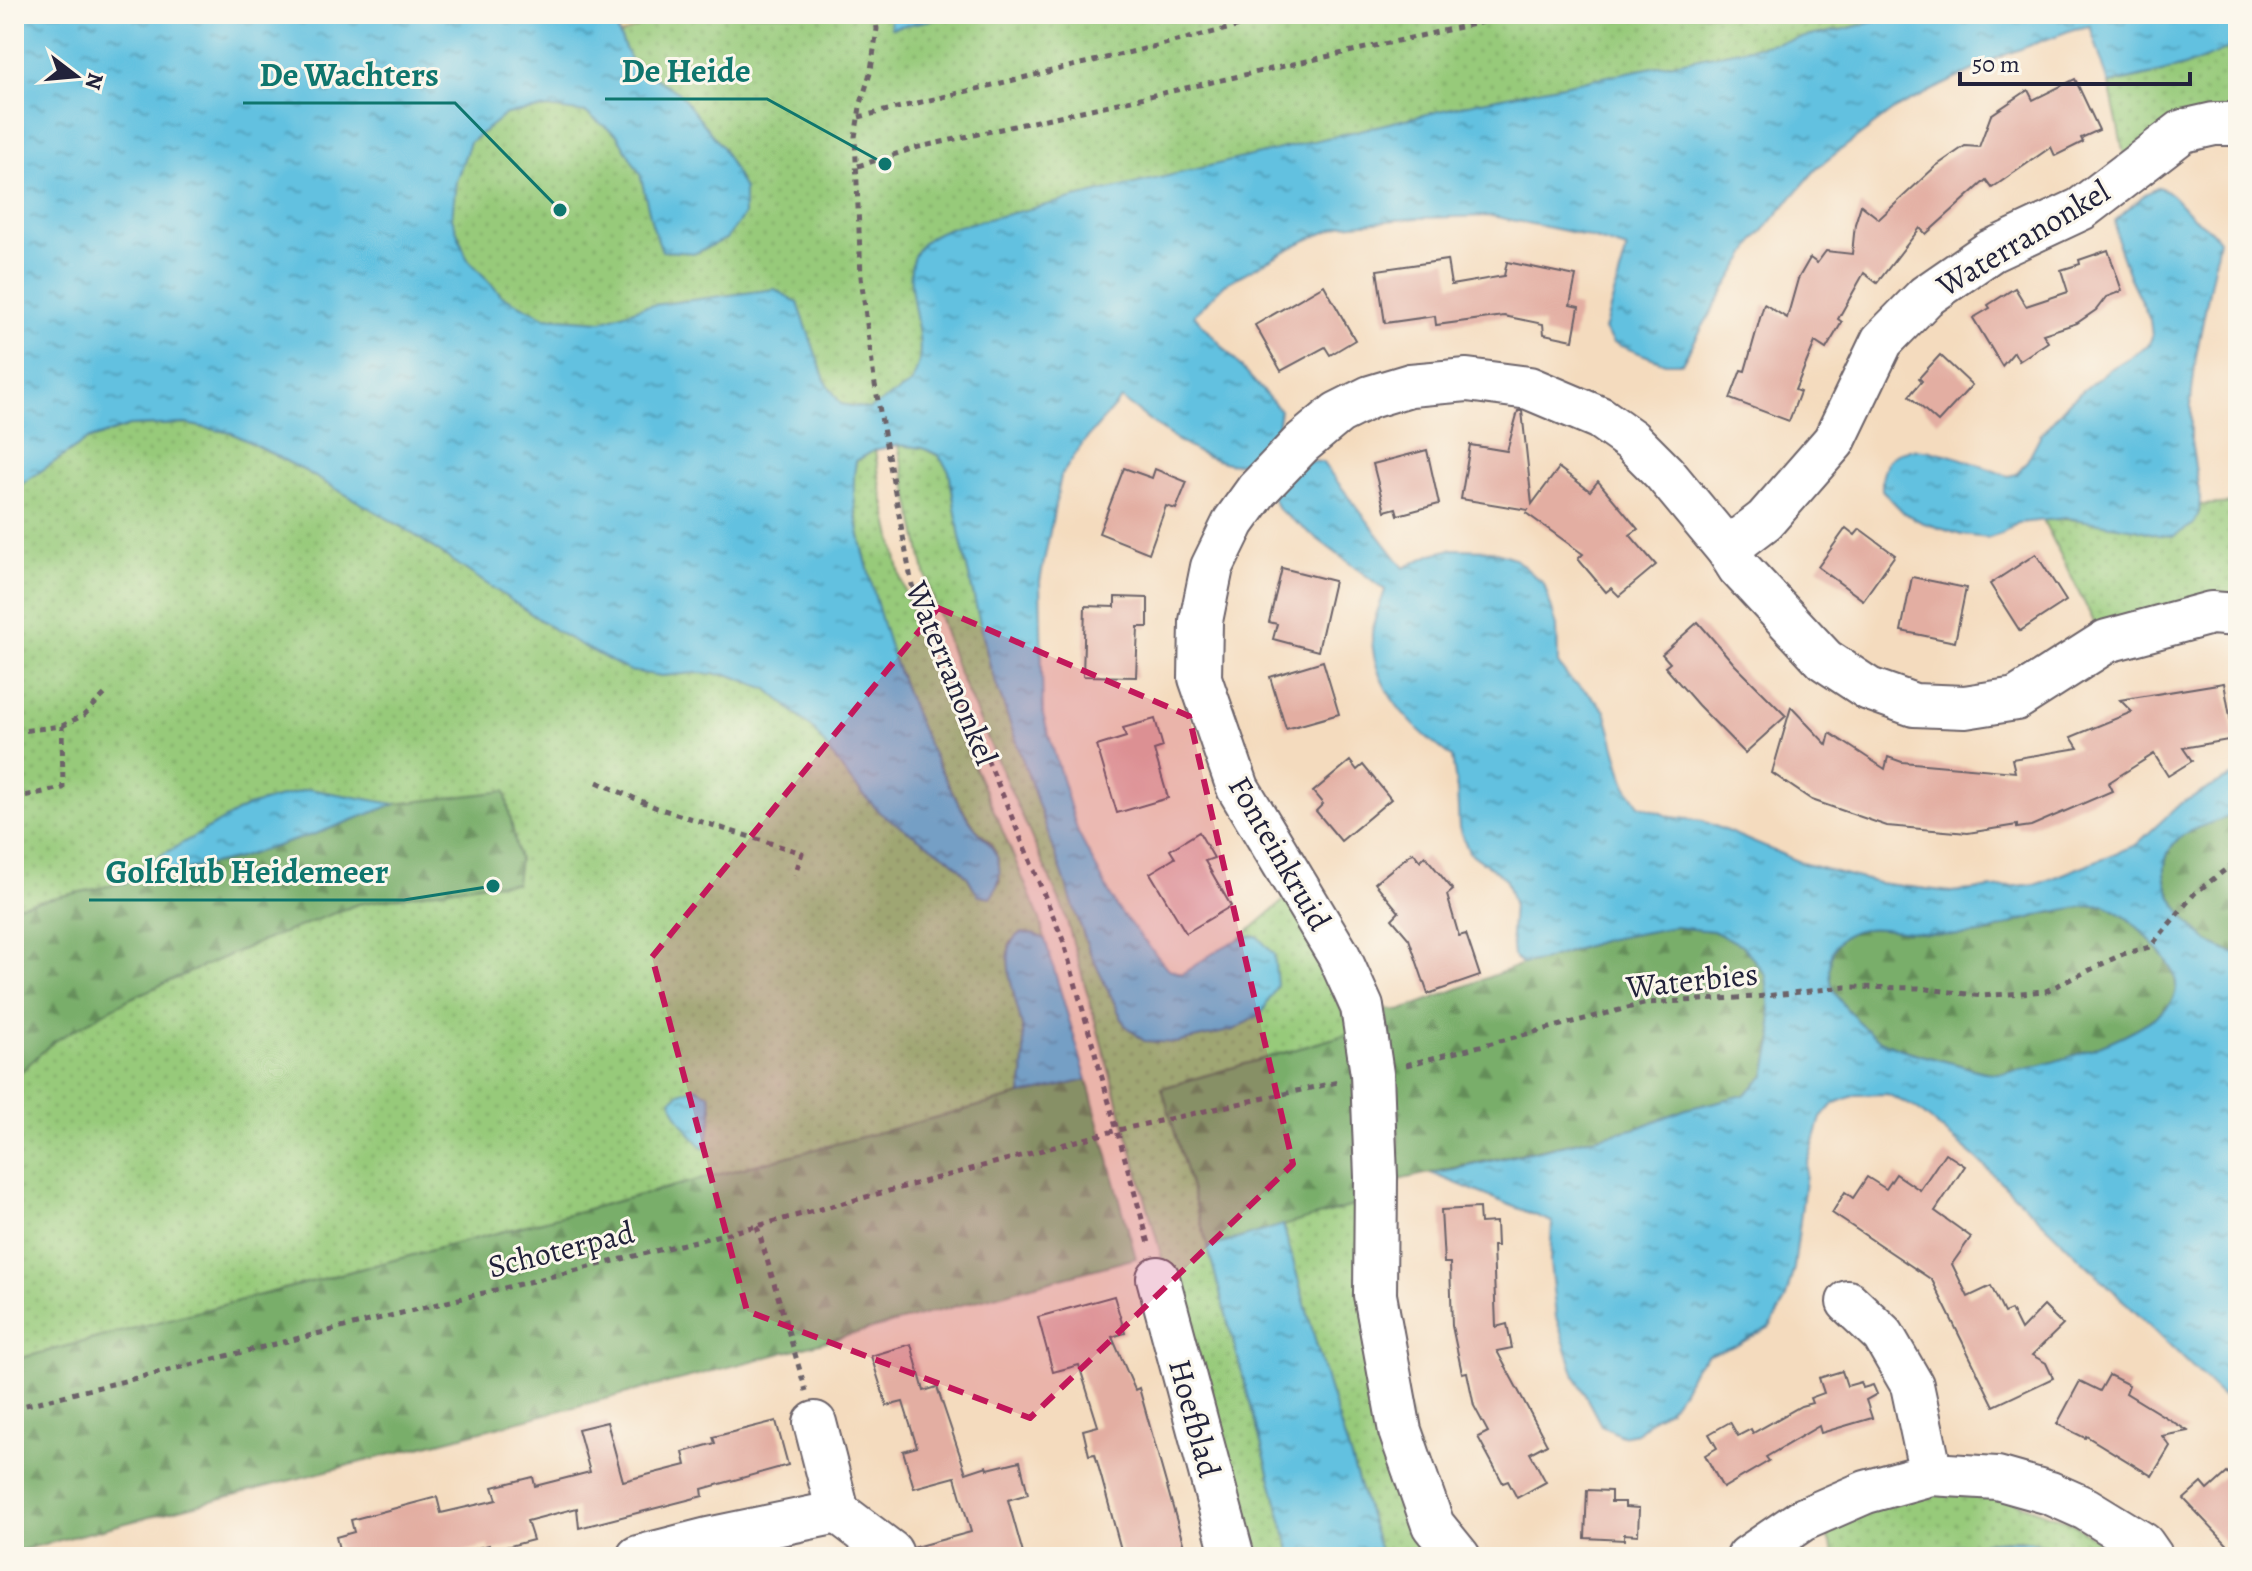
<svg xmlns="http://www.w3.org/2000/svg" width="2252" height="1571" font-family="Alegreya,serif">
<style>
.green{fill:url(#green-dots);stroke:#5c765a;stroke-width:2}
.forest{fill:url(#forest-firs);stroke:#4e6852;stroke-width:2}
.sand{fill:url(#sand-dots);stroke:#887e6c;stroke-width:2}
.water{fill:url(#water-ripples);stroke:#42728e;stroke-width:2;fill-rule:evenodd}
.building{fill:#e3aea2}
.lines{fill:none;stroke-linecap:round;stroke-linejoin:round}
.minor-casing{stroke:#6c6369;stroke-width:46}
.path{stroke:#6c6369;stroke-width:5;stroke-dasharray:6 6;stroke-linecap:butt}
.minor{stroke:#fff;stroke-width:42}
.marked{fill:#c2185b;fill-opacity:0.2;stroke:#c2185b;stroke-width:6;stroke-dasharray:16 10;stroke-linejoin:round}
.labels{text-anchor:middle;stroke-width:6;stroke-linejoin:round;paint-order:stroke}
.street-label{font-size:32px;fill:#22223b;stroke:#fbf7ec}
.leader{fill:none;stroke:#0f766e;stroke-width:3}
.callout-dot{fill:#0f766e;stroke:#fbf7ec;stroke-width:3}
.callout-label{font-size:34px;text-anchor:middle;font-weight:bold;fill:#0f766e;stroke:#fbf7ec;stroke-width:6;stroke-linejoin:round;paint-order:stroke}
</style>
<defs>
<pattern id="green-dots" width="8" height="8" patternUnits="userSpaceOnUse" patternTransform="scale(2)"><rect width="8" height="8" fill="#97ca7a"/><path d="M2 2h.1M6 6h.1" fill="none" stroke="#82ad6a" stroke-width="1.8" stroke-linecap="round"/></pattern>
<pattern id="forest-firs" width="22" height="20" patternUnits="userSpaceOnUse" patternTransform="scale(2)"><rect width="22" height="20" fill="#79ae6a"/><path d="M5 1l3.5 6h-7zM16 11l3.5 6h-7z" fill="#638d58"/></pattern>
<pattern id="sand-dots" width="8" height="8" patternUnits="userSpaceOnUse" patternTransform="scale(2)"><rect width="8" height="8" fill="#eeda9e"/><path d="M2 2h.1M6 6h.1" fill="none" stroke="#ccbb89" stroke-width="1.8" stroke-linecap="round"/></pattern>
<pattern id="water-ripples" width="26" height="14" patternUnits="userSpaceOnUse" patternTransform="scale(2)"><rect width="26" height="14" fill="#62c1e0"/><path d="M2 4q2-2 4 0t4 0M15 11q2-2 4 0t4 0" fill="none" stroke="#509cb7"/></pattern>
</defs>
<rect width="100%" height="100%" fill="#fbf7ec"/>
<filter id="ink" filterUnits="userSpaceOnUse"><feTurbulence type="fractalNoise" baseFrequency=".0125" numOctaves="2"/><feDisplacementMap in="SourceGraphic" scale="16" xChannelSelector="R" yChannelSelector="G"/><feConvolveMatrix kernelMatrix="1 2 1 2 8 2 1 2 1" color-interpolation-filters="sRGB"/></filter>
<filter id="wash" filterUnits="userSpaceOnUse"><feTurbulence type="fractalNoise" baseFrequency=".006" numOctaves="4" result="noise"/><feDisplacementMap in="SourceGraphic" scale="32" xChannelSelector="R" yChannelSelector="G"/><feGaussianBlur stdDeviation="1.8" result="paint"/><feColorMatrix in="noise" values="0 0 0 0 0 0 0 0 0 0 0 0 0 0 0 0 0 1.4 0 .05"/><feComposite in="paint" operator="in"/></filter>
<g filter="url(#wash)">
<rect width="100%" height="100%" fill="#f4dbbe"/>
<g class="green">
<polygon points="87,14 2106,14 1136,256 944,421 623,440"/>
<path d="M2238,43v70l-114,42 -15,-71c45,-10 89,-18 129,-41z"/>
<path d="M186,424l46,9 71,37 101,58 160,108 98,40 34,-4 34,3 38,14 46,41 37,51 71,58 29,20 16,17 11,19 22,-12 -2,-24 -7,-16 -15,-14 -19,-29 -36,-68 -39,-105 -23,-95 -7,-51 4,-20 19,-11 6,38 20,91 32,97 62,137 45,106 5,20 -11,-5 -24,8c-6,31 9,59 13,89 3,21 1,42 -2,64l-1007,265v-871l73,-49 42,-14z"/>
<polygon points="898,445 923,448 939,456 949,471 960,537 990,666 1089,950 1125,1025 1257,936 1242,937 1291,894 1352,1033 1162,1088 1208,1248 1292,1557 1242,1557 1153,1225 1064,911 956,667 925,573"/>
<path d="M2238,503v103l-138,28 -57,-114c38,-3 78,4 115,15l41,-22 1,-8z"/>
<polygon points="1360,1204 1443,1557 1382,1557 1328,1386 1283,1225"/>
<path d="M1934,1489l63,6 77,29 35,25 -5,8h-47c-21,-36 -120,-4 -153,0 -22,3 -46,0 -68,0l-14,-32z"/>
</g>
<g class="forest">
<polygon points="505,791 519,860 516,883 480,884 358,904 252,945 129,999 53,1042 14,1078 14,906 235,859 318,833 395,804"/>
<path d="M2238,814v141c-9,-4 -21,-7 -28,-13 -30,-23 -66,-72 -30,-105 11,-9 43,-19 58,-23z"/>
<path d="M2104,905c24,10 39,26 55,46 10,12 21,26 16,43 -10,37 -142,79 -178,79 -13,1 -29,-6 -41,-9 -25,-7 -53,-12 -76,-24 -14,-8 -24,-21 -35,-33 -6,-7 -13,-17 -14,-26 -6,-39 15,-56 52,-52 32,3 65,9 97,5 16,-3 31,-11 47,-15 25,-8 50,-13 77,-14z"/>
<path d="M1674,927l39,4 30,14 23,30 7,63 -8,38 -21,20 -58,13 -48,19 -240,52c1,-58 0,-114 -13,-171l15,2 123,-47 21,-4 60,-20z"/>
<polygon points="1352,1033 1360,1204 1208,1247 1162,1088"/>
<polygon points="1087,1080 1136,1258 767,1357 14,1552 14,1360 1021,1095"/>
</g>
<polygon class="sand" points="618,14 663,14 619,36"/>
<g class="water">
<path d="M14,14h604v18l14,32 47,29 43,54 22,42v26l-18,24 -30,14 -34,-2 -10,-27 -12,-50 -23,-39 -31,-22 -38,-5 -42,6 -36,28 -14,39 -4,37 15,40 35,38 43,21 57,4 43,-15 130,-17 23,14 27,77 16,24 28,5 42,-25c3,-7 7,-16 8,-24 7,-49 -39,-110 31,-132l527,-126 368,-73 58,-15h335v29c-40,23 -84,31 -129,41l-19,-58 -16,3 -75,28 -104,52 -77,58 -62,72 -42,68 -32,56h-17l-52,-20 -9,-13 23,-81 -52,-16 -83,-17 -74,2 -75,7 -43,18 -75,41 -31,31 86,95 -4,25 26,26 20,1 82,106 28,-14 20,-5 38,1 24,8 30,26 13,42 1,38 13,17 19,13 15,17 21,75 13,19 32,12 32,4 102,43 73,19 73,9 87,-8 98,-39 45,-42 49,-26h8v37c-13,4 -49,15 -58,23 -36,33 0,82 30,105 7,6 19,9 28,13v456l-261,-252 -61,-51 -29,-14 -31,1 -23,9 -12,14 -14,47 -13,103 -9,33 -15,26 -33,18 -29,10 -14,13 -11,22 -14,19 -15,8 -17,16 -16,3 -20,-11 -26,-49 -19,-59 -6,-55 2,-40 -119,-48 205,-46 48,-19 58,-14 21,-19 8,-38 -7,-63 -24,-30 -29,-14 -39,-4 -70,13 -60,20 -21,4 -10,-8 -2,-21 2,-32 -8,-25 -36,-26 -10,-24 -2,-38 -5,-33c-40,-29 -78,-66 -80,-119 -1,-15 9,-34 13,-48l-107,-81 -6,-13 9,-10 -29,-28c-7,4 -15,7 -24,5 -40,-8 -74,-41 -107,-64l-38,44 -22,33 -21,105 3,134 35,118 39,75 50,60 14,6c26,-14 45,-36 76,-38l17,18 3,31 -15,28 -28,17 -59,13 -31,-2 -19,-16 -36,-75 -99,-284 -30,-129 -11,-66 -11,-16 -15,-7 -25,-3 -23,5 -19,11c-7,36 3,73 12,108 19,81 47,156 87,228 6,11 13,22 20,31 8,10 17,16 22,29 5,15 3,27 -6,40l-13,-2 -11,-19 -16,-17 -71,-46 -29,-32 -37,-51 -46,-41 -38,-14 -34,-2 -34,3 -33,-5 -65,-35 -160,-108 -101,-58 -71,-37 -46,-9 -57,2 -42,14 -73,49zM2104,905c24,10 39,26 55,46 10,12 21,26 16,43 -10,37 -142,79 -178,79 -13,1 -29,-6 -41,-9 -25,-7 -53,-12 -76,-24 -14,-8 -24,-21 -35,-33 -6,-7 -13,-17 -14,-26 -6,-39 15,-56 52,-52 32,3 65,9 97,5 16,-3 31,-11 46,-15 26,-8 51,-13 78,-14z"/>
<polygon points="889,14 962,14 891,28"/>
<path d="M2159,187c15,5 23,21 35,31 10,7 18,12 25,22l-23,116 -5,45v40l9,57 -1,15 -5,11 -20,12 -16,-1 -22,-6 -69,-11 -49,5 -17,11 -12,4 -28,-3 -40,-13 -17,-9 -22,-23c-3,-74 90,-26 126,-14l9,-2 10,-13 14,-27 29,-33 37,-30 41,-25 4,-9 -2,-17 -21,-44 -11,-31 -3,-24 30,-27z"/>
<polygon points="309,789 395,804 318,833 235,859 121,883 144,865 248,806"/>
<path d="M1021,933l13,1 11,5 42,141 -66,15c3,-21 4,-41 2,-63 -3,-24 -30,-85 -2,-99z"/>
<path d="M695,1087l14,7c7,19 1,36 -5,55 -13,-14 -28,-31 -33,-49l9,-7z"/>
<polygon points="1283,1225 1328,1386 1382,1557 1292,1557 1208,1248"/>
<path d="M1996,1541c21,0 49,-4 61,16h-153l43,-10z"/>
</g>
<g id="blocks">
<g class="building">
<polygon points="2075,79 2099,130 2081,138 2083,142 2055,156 2051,147 1992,188 1986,180 1926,234 1920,228 1877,283 1864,273 1838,319 1842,322 1826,349 1815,342 1795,390 1800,392 1789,421 1730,399 1741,370 1745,371 1764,304 1787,318 1798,279 1810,258 1817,263 1826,251 1852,254 1855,224 1861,205 1879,219 1936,166 1965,146 1979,147 1991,115 2028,90 2033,100"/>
<polygon points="2108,250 2122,291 2106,297 2096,310 2077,323 2043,334 2048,342 2019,361 2014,352 2002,366 1973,318 1990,308 1988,305 2015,288 2026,306 2068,292 2061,270 2080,264 2079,260"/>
<polygon points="1447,260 1451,285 1504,276 1507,262 1576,276 1570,305 1579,307 1573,340 1544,334 1543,324 1504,316 1436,325 1435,316 1385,323 1377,270"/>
<polygon points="1324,285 1355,340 1330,355 1325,347 1281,371 1255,325"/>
<polygon points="1940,355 1972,385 1938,422 1909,396 1922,381 1919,378"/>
<polygon points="1518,411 1522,411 1532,504 1559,468 1590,491 1598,481 1638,529 1630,535 1656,565 1619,596 1611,588 1606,592 1578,559 1583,554 1526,513 1528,510 1461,499 1470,445 1507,451"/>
<polygon points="1427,450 1439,504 1398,515 1396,508 1385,511 1373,464"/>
<polygon points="1124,468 1152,478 1155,469 1187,482 1176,509 1166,506 1149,553 1099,533"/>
<polygon points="1846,528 1855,535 1860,529 1895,555 1863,600 1818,567"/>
<polygon points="2036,554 2066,601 2020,631 1990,584"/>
<polygon points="1282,568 1334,581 1318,651 1273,639 1277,624 1269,622"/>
<polygon points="1912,577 1966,588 1955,642 1901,631"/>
<polygon points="1115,597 1148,598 1148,627 1138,627 1136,677 1083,676 1085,606 1115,607"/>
<polygon points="1698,622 1735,665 1786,716 1745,753 1698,705 1665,667 1670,663 1662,654"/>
<polygon points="1323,661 1339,714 1286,729 1270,677"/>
<polygon points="2224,683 2234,739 2183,748 2192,761 2168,776 2154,754 2108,783 2112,791 2031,826 2017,828 2017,825 1968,833 1887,826 1812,800 1772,773 1791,707 1827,745 1830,733 1885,769 1888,757 1902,762 2015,772 2012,759 2078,748 2071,737 2132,712 2120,700"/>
<polygon points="1155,719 1163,747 1154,750 1168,798 1117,813 1097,746 1126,737 1123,728"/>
<polygon points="1350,761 1357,770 1363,765 1391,799 1341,841 1316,811 1323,804 1313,792"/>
<polygon points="1199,832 1214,858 1205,861 1231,906 1186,933 1150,873 1175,858 1170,850"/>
<polygon points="1413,852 1420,861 1425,856 1453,890 1447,895 1459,936 1466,934 1480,976 1428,994 1409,939 1392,919 1399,912 1375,883"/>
<polygon points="1945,1153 1965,1166 1935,1211 1971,1237 1952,1264 1968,1297 1991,1286 2004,1313 2011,1310 2021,1330 2044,1306 2063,1325 2032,1355 2046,1363 2053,1378 1994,1406 1932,1280 1832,1213 1845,1192 1853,1198 1867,1177 1886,1189 1896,1174 1920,1190"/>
<polygon points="1479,1208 1480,1223 1496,1222 1497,1246 1493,1246 1496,1327 1507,1324 1512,1348 1497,1351 1547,1444 1530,1453 1546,1482 1517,1498 1508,1481 1503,1483 1478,1437 1488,1432 1474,1406 1467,1372 1462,1373 1452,1326 1450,1263 1444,1263 1441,1210"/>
<polygon points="1114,1296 1125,1333 1112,1337 1135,1390 1139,1388 1187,1557 1123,1557 1095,1454 1089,1455 1083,1430 1098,1426 1079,1365 1053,1372 1038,1317"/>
<polygon points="911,1344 924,1391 937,1387 966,1473 987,1466 988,1469 1020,1461 1028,1494 1008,1500 1024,1557 916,1557 915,1547 971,1532 955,1477 914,1488 903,1451 917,1447 903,1402 887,1406 871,1356"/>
<polygon points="1842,1371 1847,1386 1861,1382 1863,1388 1873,1385 1877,1394 1866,1400 1872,1418 1821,1433 1819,1426 1766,1457 1769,1461 1723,1488 1705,1455 1717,1448 1709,1434 1730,1422 1738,1436 1751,1429 1753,1433 1801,1406 1812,1403 1810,1398 1824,1393 1819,1378"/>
<polygon points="2109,1375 2129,1385 2126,1393 2188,1431 2162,1436 2170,1446 2152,1476 2086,1436 2085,1438 2057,1424 2080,1381 2100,1391"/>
<polygon points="776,1421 788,1465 702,1489 703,1496 579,1528 577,1508 527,1521 533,1540 490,1551 489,1545 443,1557 341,1557 336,1537 354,1532 351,1520 437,1497 441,1513 497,1500 493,1487 533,1477 535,1486 590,1472 578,1429 607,1422 623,1481 686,1465 683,1452 715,1443 713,1437"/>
<polygon points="2227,1473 2238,1485 2238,1556 2184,1499 2202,1483 2208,1490"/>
<polygon points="1587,1490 1611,1491 1611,1502 1625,1502 1625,1507 1639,1508 1638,1535 1624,1534 1624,1540 1585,1538"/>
</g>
</g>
</g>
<g filter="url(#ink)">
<use href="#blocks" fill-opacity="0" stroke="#6c6369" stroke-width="2"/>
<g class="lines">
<g class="minor-casing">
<g id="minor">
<polyline points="1727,549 1765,520 1834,441 1882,341 1926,296 1991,251 2081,209 2183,131 2214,124 2238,124"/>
<polyline points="1158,1278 1233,1557"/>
<polyline points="1848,1302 1883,1335 1912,1385 1931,1474"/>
<polyline points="815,1423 838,1512 891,1552 893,1557"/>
<polyline points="638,1557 708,1539 838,1512"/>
<polyline points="1459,1557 1433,1525 1400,1431 1375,1295 1376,1177 1372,1074 1362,1007 1339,956 1238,788 1200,678 1201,621 1212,567 1234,522 1257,490 1302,443 1338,413 1370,397 1410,385 1467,380 1529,388 1600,418 1631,440 1664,473 1727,549 1739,568 1825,660 1869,689 1914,705 1965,707 2016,699 2107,641 2211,613 2238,615"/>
<polyline points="1748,1557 1802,1520 1866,1492 1931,1474 1997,1478 2050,1493 2086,1509 2143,1544 2152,1557"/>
</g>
</g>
<g class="path">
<polyline points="875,14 877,29 871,70 860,107 855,137 861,277 874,379 912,585 1001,791 1063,940 1150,1247"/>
<polyline points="859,117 1290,14"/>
<polyline points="858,166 915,148 1519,14"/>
<polyline points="14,732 62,726 84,715 108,691"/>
<polyline points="597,782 657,808 802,853 795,875"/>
<polyline points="14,798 63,788 62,726"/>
<polyline points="1406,1065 1647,1003 1755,997 1846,987 1919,988 1982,996 2046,991 2123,954 2150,947 2195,893 2238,860"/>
<polyline points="757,1226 806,1391"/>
<polyline points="14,1408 757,1226 1118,1130 1338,1082"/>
</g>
<use href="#minor" class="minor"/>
</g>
</g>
<path class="marked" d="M938,608l251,108 104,448 -263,254 -283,-107 -95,-354z"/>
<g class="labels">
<g class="street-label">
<text transform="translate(2023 238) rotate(-31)" y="11">Waterranonkel</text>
<text transform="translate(952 673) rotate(68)" y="11">Waterranonkel</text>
<text transform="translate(1280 853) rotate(60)" y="11">Fonteinkruid</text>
<text transform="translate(1692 980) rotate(-6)" y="11">Waterbies</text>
<text transform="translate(561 1249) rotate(-14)" y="11">Schoterpad</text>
<text transform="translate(1195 1418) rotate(75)" y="11">Hoefblad</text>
</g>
</g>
<path class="leader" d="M885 164L767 99H605M560 210L455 103H243M493 886L404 900H89"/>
<g class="callout-dot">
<circle cx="885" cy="164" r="8"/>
<circle cx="560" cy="210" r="8"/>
<circle cx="493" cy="886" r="8"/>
</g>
<g class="callout-label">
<text x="686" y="82">De Heide</text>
<text x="349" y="86">De Wachters</text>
<text x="247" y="883">Golfclub Heidemeer</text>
</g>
<rect width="2252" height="1571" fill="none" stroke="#fbf7ec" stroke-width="48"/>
<g transform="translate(76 76) rotate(106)" stroke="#fbf7ec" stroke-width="6" paint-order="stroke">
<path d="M0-6L14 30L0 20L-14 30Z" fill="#22223b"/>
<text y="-12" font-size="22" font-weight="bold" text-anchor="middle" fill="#22223b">N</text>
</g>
<path d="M1960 72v12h230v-12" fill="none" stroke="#22223b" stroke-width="4"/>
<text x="1972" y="72" font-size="24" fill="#22223b" stroke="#fbf7ec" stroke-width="6" paint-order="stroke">50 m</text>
</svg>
